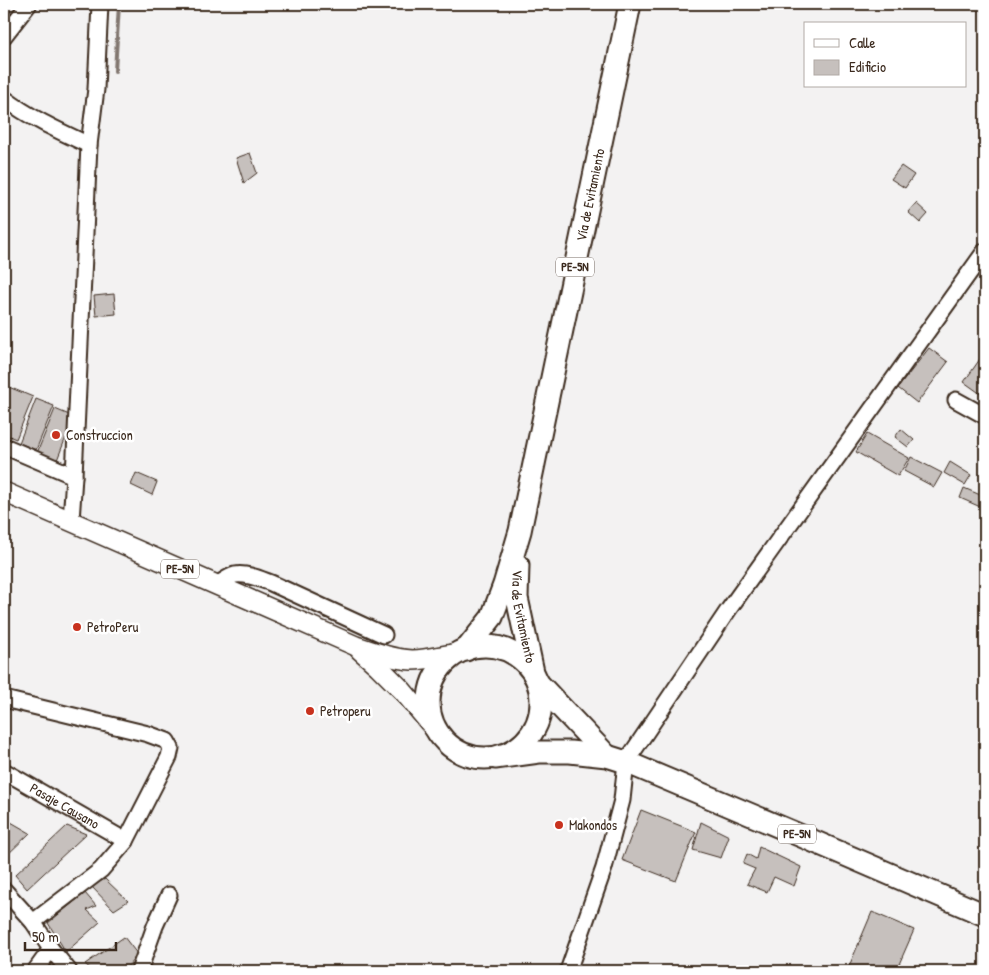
<svg xmlns="http://www.w3.org/2000/svg" width="989" height="975" font-family="'Patrick Hand',sans-serif">
<style>
.lines{fill:none;stroke-linecap:round;stroke-linejoin:round}
.stream{stroke:#827770;stroke-width:4}
.building{fill:#c6c0bd;stroke:#3b2a1e}
.minor-casing{stroke:#3b2a1e;stroke-width:19}
.major-casing{stroke:#3b2a1e;stroke-width:22}
.highway-casing{stroke:#3b2a1e;stroke-width:25}
.minor{stroke:#fff;stroke-width:15}
.major{stroke:#fff;stroke-width:19}
.highway{stroke:#fff;stroke-width:21}
.poi-dot{fill:#c8321e;stroke:#fff;stroke-width:2}
.labels{text-anchor:middle;stroke-width:5;stroke-linejoin:round;paint-order:stroke}
.shield{fill:#fff;stroke:#766a62;stroke-width:1}
.shield-label{font-size:12px;font-weight:bold;fill:#3b2a1e}
.street-label{font-size:14px;fill:#3b2a1e;stroke:#fff}
.poi-label{font-size:14px;fill:#3b2a1e;stroke:#fff;text-anchor:start}
</style>
<rect width="100%" height="100%" fill="#f3f2f2"/>
<filter id="ink" filterUnits="userSpaceOnUse"><feTurbulence type="fractalNoise" baseFrequency=".02" numOctaves="2"/><feDisplacementMap in="SourceGraphic" scale="10" xChannelSelector="R" yChannelSelector="G"/><feConvolveMatrix kernelMatrix="1 2 1 2 8 2 1 2 1" color-interpolation-filters="sRGB"/></filter>
<g filter="url(#ink)">
<g class="lines">
<polyline class="stream" points="115,71 119,4"/>
</g>
<g class="building">
<polygon points="250,153 257,173 244,183 236,158"/>
<polygon points="901,166 914,175 905,188 891,179"/>
<polygon points="916,203 928,214 920,223 908,212"/>
<polygon points="114,294 116,314 96,316 94,296"/>
<polygon points="929,348 948,362 917,403 898,388"/>
<polygon points="980,359 985,362 985,397 964,382"/>
<polygon points="4,385 33,397 16,439 4,434"/>
<polygon points="36,399 54,406 36,450 19,443"/>
<polygon points="55,409 74,417 57,460 37,453"/>
<polygon points="901,429 914,440 908,447 895,437"/>
<polygon points="867,434 909,458 898,476 856,452"/>
<polygon points="911,457 942,473 934,487 904,471"/>
<polygon points="950,462 971,475 965,485 944,473"/>
<polygon points="136,473 157,482 152,495 131,485"/>
<polygon points="964,488 985,497 985,509 960,498"/>
<polygon points="641,810 696,832 676,881 622,860"/>
<polygon points="4,818 30,833 4,858"/>
<polygon points="701,822 729,836 721,858 693,850"/>
<polygon points="67,826 86,834 27,889 15,875"/>
<polygon points="759,847 801,867 794,886 774,877 767,892 747,884 755,869 743,864 747,854 756,859"/>
<polygon points="105,879 128,901 114,910 91,886"/>
<polygon points="85,893 96,906 87,910 100,922 66,952 48,923"/>
<polygon points="872,912 914,930 896,971 847,971"/>
<polygon points="124,937 138,955 123,971 93,971 85,964"/>
</g>
<g class="lines">
<g class="minor-casing">
<g id="minor">
<polyline points="4,36 29,4"/>
<path d="M4,98c26,20 55,33 85,47"/>
<polyline points="956,400 985,416"/>
<polyline points="4,446 74,476"/>
<polyline points="71,521 74,476 89,145 96,89 100,4"/>
<path d="M216,585c6,-3 12,-8 19,-10 12,-2 25,4 36,8l113,52"/>
<polyline points="4,699 148,734 167,741 171,748 169,757 126,841 101,870 33,922"/>
<path id="s1" d="M4,771l122,70"/>
<polyline points="4,890 33,922 51,949 69,971"/>
<polyline points="35,971 51,949"/>
<polyline points="139,971 155,926 169,895"/>
<polyline points="568,971 604,868 622,800 626,762 729,609 985,251"/>
</g>
</g>
<g class="major-casing">
<g id="major">
<path d="M4,492l352,154c18,6 37,13 56,14 16,0 31,-5 47,-7"/>
<polyline points="360,650 378,666 402,690 443,739"/>
</g>
</g>
<g class="highway-casing">
<g id="highway">
<path id="s2" d="M518,565l-1,33 16,74"/>
<circle cx="485" cy="702" r="56"/>
<path id="s3" d="M466,650l26,-33 12,-32 16,-54 110,-527"/>
<polyline points="539,684 607,756"/>
<polyline points="495,758 539,752 570,752 607,756 626,762 799,835 985,915"/>
</g>
</g>
<use href="#minor" class="minor"/>
<use href="#major" class="major"/>
<use href="#highway" class="highway"/>
</g>
</g>
<g class="poi-dot">
<circle cx="56" cy="435" r="5"/>
<circle cx="77" cy="627" r="5"/>
<circle cx="310" cy="711" r="5"/>
<circle cx="559" cy="825" r="5"/>
</g>
<g class="labels">
<g class="shield">
<rect x="556" y="257.5" width="38" height="19" rx="4"/>
<rect x="161" y="559.5" width="38" height="19" rx="4"/>
<rect x="778" y="824.5" width="38" height="19" rx="4"/>
</g>
<g class="shield-label">
<text x="575" y="271">PE-5N</text>
<text x="180" y="573">PE-5N</text>
<text x="797" y="838">PE-5N</text>
</g>
<g class="street-label">
<text dy="5" stroke="none"><textPath href="#s3" startOffset="476">Vía de Evitamiento</textPath></text>
<text dy="5" stroke="none"><textPath href="#s2" startOffset="52">Vía de Evitamiento</textPath></text>
<text dy="5" stroke="none"><textPath href="#s1" startOffset="70">Pasaje Causano</textPath></text>
</g>
<g class="poi-label">
<text x="66" y="440">Construccion</text>
<text x="87" y="632">PetroPeru</text>
<text x="320" y="716">Petroperu</text>
<text x="569" y="830">Makondos</text>
</g>
</g>
<rect width="989" height="975" fill="none" stroke="#fff" stroke-width="20"/>
<rect x="10" y="10" width="969" height="955" fill="none" stroke="#3b2a1e" stroke-width="2" filter="url(#ink)"/>
<rect x="804" y="22" width="162" height="65" fill="#ffffff" stroke="#b1aaa5"/>
<rect x="814" y="39" width="25" height="8" fill="#ffffff" stroke="#b1aaa5"/>
<text x="849" y="48" font-size="15" fill="#3b2a1e">Calle</text>
<rect x="814" y="60" width="25" height="15" fill="#c6c0bd" stroke="#b1aaa5"/>
<text x="849" y="72" font-size="15" fill="#3b2a1e">Edificio</text>
<path d="M25 942v8h91v-8" fill="none" stroke="#3b2a1e" stroke-width="2.5"/>
<text x="32" y="942" font-size="15" fill="#3b2a1e" stroke="#ffffff" stroke-width="4" paint-order="stroke">50 m</text>
</svg>
